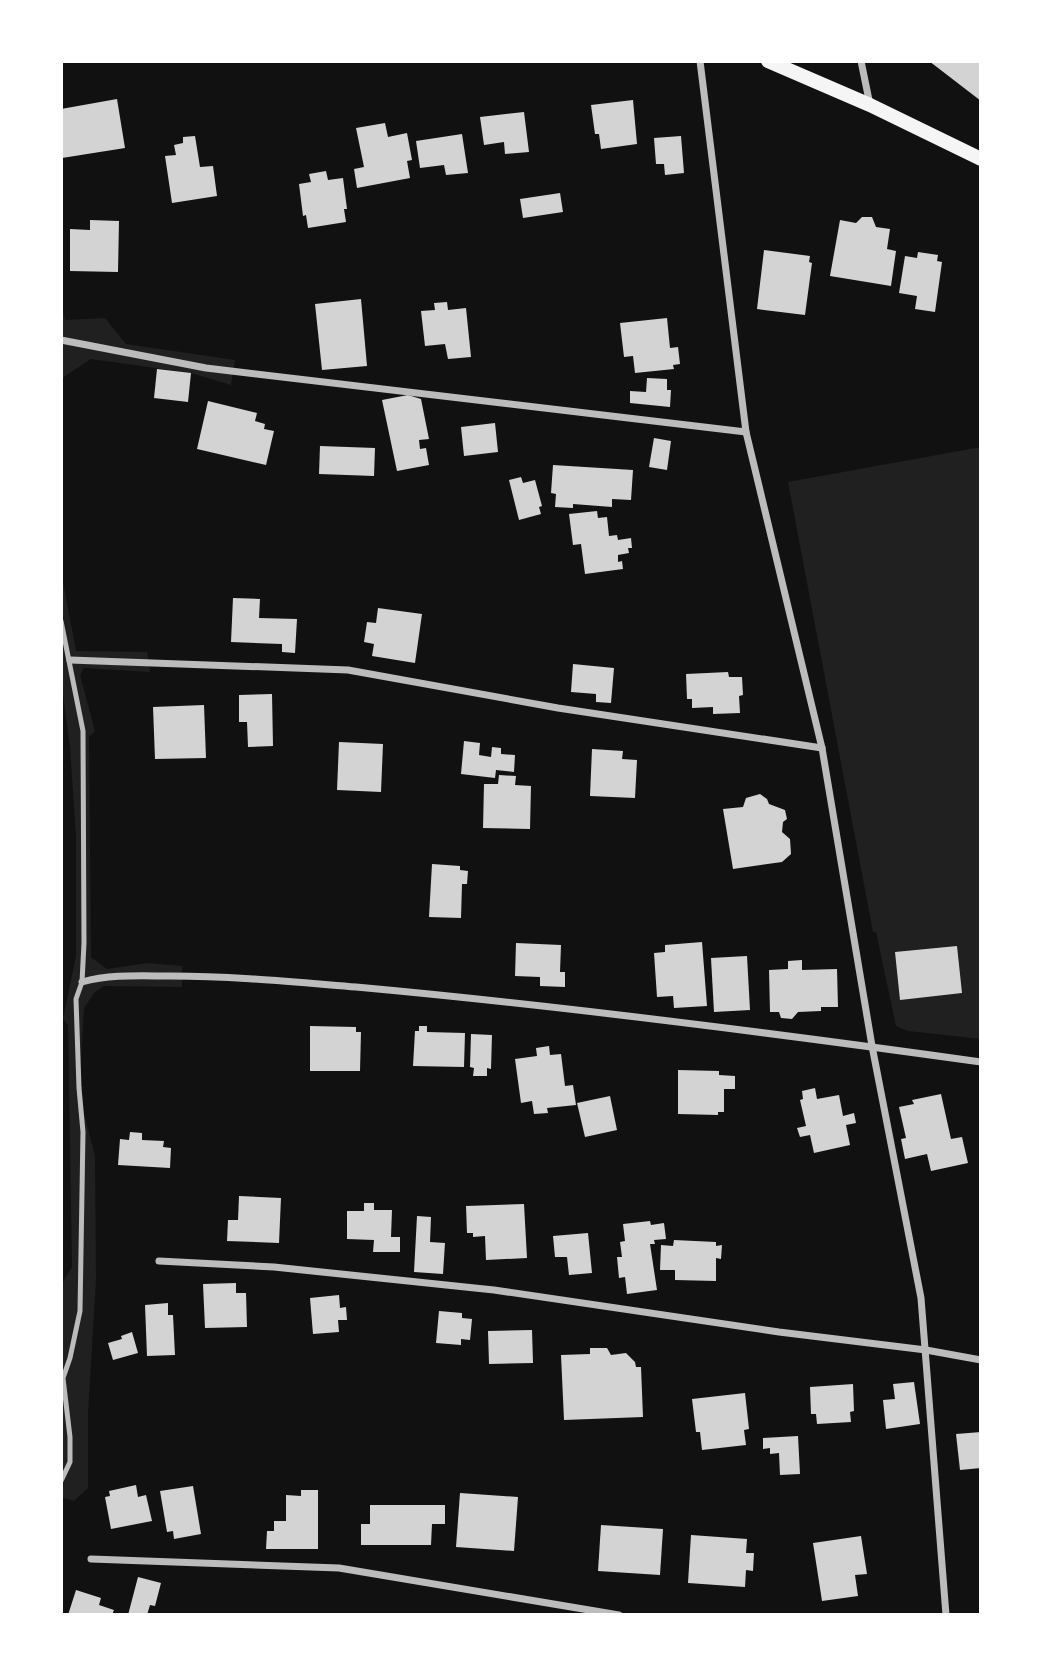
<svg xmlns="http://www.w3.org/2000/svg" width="1042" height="1676" font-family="'IBM Plex Sans',sans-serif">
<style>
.green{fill:#202020}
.building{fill:#d3d3d3}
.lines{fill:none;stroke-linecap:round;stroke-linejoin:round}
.service{stroke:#bcbcbc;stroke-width:5}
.minor{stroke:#bcbcbc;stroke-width:7}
.secondary{stroke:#f5f5f5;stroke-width:14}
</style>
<rect width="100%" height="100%" fill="#111"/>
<g class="green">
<polygon points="61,302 65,320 105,318 126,344 235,360 231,385 191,373 91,359 65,376 61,382"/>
<polygon points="981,447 981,1039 908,1031 896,1026 876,932 873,932 788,482"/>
<polygon points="61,571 76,651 147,652 150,672 84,668 80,675 95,731 89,737 91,957 107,969 148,963 182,966 182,987 104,986 94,993 84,1008 79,1094 95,1156 96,1279 88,1414 88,1488 74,1501 63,1498 61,1500 61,1285 72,1267 68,1025 63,1019 76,956 76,836 70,747 61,680"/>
</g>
<g class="building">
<polygon points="929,61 981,61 981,101"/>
<polygon points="117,99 125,148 62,158 61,109"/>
<polygon points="633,100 637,144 601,149 599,134 595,134 591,105"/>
<polygon points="524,112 529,152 505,154 504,142 484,145 480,117"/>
<polygon points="385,123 388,137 407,133 412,160 407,161 410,178 357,188 354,169 364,167 356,128"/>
<polygon points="462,134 468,173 446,175 444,165 420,168 416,141"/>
<polygon points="195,136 200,167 213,166 217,196 172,203 165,156 176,155 174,145 183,143 183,137"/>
<polygon points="681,136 684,173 665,175 664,164 656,164 654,138"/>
<polygon points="326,171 328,180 343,178 347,209 344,209 346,222 308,228 306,215 303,216 299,184 311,182 309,174"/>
<polygon points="560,193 563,212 523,218 520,199"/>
<polygon points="862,217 872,217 876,227 890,229 887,249 896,251 891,286 830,276 840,220 856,223"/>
<polygon points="90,220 119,221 118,272 70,271 70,229 90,230"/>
<polygon points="764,250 810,256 809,262 812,263 805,315 757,309"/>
<polygon points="918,252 938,255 937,261 942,262 935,312 915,309 917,296 899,293 905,256 917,258"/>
<polygon points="361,299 367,366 322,370 315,304"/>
<polygon points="447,302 448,310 466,308 471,357 448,359 445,344 425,346 421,311 435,310 434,303"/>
<polygon points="667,318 670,348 678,347 680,364 673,365 674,369 635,373 633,356 624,357 620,323"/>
<polygon points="157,369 191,373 188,402 154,398"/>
<polygon points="647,378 667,379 667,390 671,390 670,407 630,403 630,391 646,392"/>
<polygon points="408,395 421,399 429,439 419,440 420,449 426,448 429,465 397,471 382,400"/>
<polygon points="208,401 257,413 255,421 265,424 264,429 274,431 266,465 197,449"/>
<polygon points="495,423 498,452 464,456 461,427"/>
<polygon points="654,438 671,441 667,470 649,467"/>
<polygon points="320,446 375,448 374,476 319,474"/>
<polygon points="553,465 633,470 631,500 612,499 612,507 573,504 573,508 555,507 556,494 551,493"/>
<polygon points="521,477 523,483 535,480 542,506 539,507 541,514 519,520 509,480"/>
<polygon points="597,511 598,518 607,517 609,536 617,535 618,540 631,538 632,548 628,548 629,553 618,555 618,562 622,561 623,569 585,574 581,544 573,545 569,514"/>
<polygon points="233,598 260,599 259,618 297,619 295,653 282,652 282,644 231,642"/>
<polygon points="378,608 422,614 415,663 372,656 374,644 364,642 367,622 376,623"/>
<polygon points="573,664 614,668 611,703 596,702 596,694 571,692"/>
<polygon points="728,672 729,677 742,677 743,695 739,696 740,713 713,714 713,707 692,708 692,699 687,699 686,674"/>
<polygon points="272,694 273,746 248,747 247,722 239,722 239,695"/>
<polygon points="204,705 206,758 155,759 153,707"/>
<polygon points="464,741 480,743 479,755 491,757 492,747 501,748 501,754 515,755 514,772 496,770 495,778 461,774"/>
<polygon points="339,742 383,744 381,792 337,790"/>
<polygon points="592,749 623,751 622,759 637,760 635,798 590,796"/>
<polygon points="499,775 516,776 515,785 531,786 530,829 483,828 484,784 498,784"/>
<polygon points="760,794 767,799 769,804 785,810 787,819 783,822 782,832 790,839 791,854 782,862 733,869 723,809 743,807 746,798"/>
<polygon points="432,864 460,866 460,870 468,871 467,884 462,884 461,918 429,917"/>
<polygon points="702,942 707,1006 674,1008 673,996 657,997 654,953 665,952 665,945"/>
<polygon points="516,943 561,945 560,972 565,972 565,987 540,986 540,977 515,976"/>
<polygon points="957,946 962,993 900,1000 895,952"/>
<polygon points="747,956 750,1010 714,1012 711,958"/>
<polygon points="802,960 802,970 837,969 838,1007 821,1007 821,1011 798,1012 792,1019 781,1018 779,1012 770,1012 769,970 788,969 788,961"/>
<polygon points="310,1026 356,1027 356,1032 361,1032 360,1071 310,1071"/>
<polygon points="419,1026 427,1026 427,1032 465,1033 464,1067 413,1066 415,1031 419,1031"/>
<polygon points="471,1034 492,1035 491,1069 487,1068 487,1076 473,1076 474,1068 470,1067"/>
<polygon points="549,1046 550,1055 561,1054 565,1086 573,1085 576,1105 547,1108 548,1113 534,1114 532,1101 521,1103 515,1059 537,1056 536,1048"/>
<polygon points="678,1070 719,1071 719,1075 735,1076 735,1089 724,1089 724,1112 718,1112 718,1115 678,1114"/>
<polygon points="815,1088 817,1099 839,1095 843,1116 854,1113 856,1123 846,1125 850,1145 814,1153 810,1135 800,1137 797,1128 806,1126 800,1100 803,1099 802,1091"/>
<polygon points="941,1094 951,1139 962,1137 968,1163 931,1171 927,1154 905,1159 901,1139 906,1138 899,1107 914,1104 912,1100"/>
<polygon points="610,1096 617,1130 585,1137 577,1103"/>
<polygon points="130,1132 142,1133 142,1140 164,1141 163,1147 171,1148 170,1168 118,1165 120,1139 129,1140"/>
<polygon points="239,1196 281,1198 279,1243 227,1241 228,1220 238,1220"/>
<polygon points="364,1203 374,1203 374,1210 392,1210 391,1237 400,1237 400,1252 373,1252 374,1240 347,1239 347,1211 364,1211"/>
<polygon points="524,1204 527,1258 486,1260 485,1236 473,1237 473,1233 467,1233 466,1206"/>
<polygon points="417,1216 431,1217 430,1242 445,1243 443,1274 414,1272"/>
<polygon points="650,1221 651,1225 664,1223 666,1239 654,1240 655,1244 650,1244 657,1290 627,1294 625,1277 619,1278 617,1257 622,1257 620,1242 625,1241 623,1224"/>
<polygon points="588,1233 592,1273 569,1275 567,1257 555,1257 553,1236"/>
<polygon points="674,1240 716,1242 716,1246 722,1245 721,1259 716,1258 716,1281 675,1280 675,1270 660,1270 661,1245 673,1246"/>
<polygon points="236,1283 236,1293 246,1293 247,1327 205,1328 203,1284"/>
<polygon points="339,1295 340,1308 346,1307 347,1320 338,1320 339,1332 313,1334 310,1298"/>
<polygon points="168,1303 168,1315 173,1315 175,1355 147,1356 145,1305"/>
<polygon points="439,1311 462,1313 462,1318 472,1319 470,1340 461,1339 461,1345 436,1343"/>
<polygon points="532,1330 533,1363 489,1364 488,1331"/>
<polygon points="132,1332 138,1353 113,1360 108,1343 122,1339 121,1336"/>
<polygon points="590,1348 607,1348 611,1355 626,1353 635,1362 636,1367 641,1367 643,1417 564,1420 561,1355 590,1354"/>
<polygon points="914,1382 920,1424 886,1429 883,1400 895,1399 893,1384"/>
<polygon points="853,1384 854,1411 850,1412 851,1422 817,1424 816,1414 811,1414 810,1387"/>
<polygon points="745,1393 749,1429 744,1430 746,1445 702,1450 700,1432 696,1432 692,1399"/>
<polygon points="981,1432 981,1468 960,1470 956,1434"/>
<polygon points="798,1436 800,1474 780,1475 779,1453 770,1454 770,1448 763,1449 763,1438"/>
<polygon points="136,1485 138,1497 146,1495 152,1521 111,1529 105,1497 110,1496 109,1491"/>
<polygon points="193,1486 201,1534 174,1539 173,1531 167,1532 160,1491"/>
<polygon points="301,1490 318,1490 318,1549 266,1549 267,1531 274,1531 274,1521 286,1521 286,1495 301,1496"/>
<polygon points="460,1493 518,1497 514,1551 456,1547"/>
<polygon points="370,1505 445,1505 445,1524 432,1524 431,1545 361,1545 361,1524 370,1524"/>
<polygon points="601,1525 663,1529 660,1575 598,1571"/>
<polygon points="691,1535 747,1539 746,1553 754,1553 753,1571 746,1570 745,1587 688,1583"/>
<polygon points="861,1536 867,1574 855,1575 858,1596 822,1601 813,1543"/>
<polygon points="138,1577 161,1583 155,1606 150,1605 147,1615 128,1615"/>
<polygon points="76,1590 101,1598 99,1605 114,1610 112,1615 68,1615"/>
</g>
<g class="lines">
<polyline class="service" points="61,621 83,731 84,943 82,982 76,999 79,1088 83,1132 80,1311 70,1358 63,1378 70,1437 70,1462 61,1481"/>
<g class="minor">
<polyline points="700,61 746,432 822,748 872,1046 921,1298 946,1615"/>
<polyline points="861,61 870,105"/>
<polyline points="61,340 206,368 746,432"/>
<polyline points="70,660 348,670 558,708 822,748"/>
<path d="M82,982c29,-8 58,-6 89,-6 62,0 123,6 185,11 209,19 417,46 625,75"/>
<polyline points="159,1261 274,1267 494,1290 779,1332 926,1350 981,1360"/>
<polyline points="91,1559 339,1568 619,1615"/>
</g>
<polyline class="secondary" points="768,61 870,105 981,159"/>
</g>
<rect width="1042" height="1676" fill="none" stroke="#ffffff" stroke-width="126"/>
</svg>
